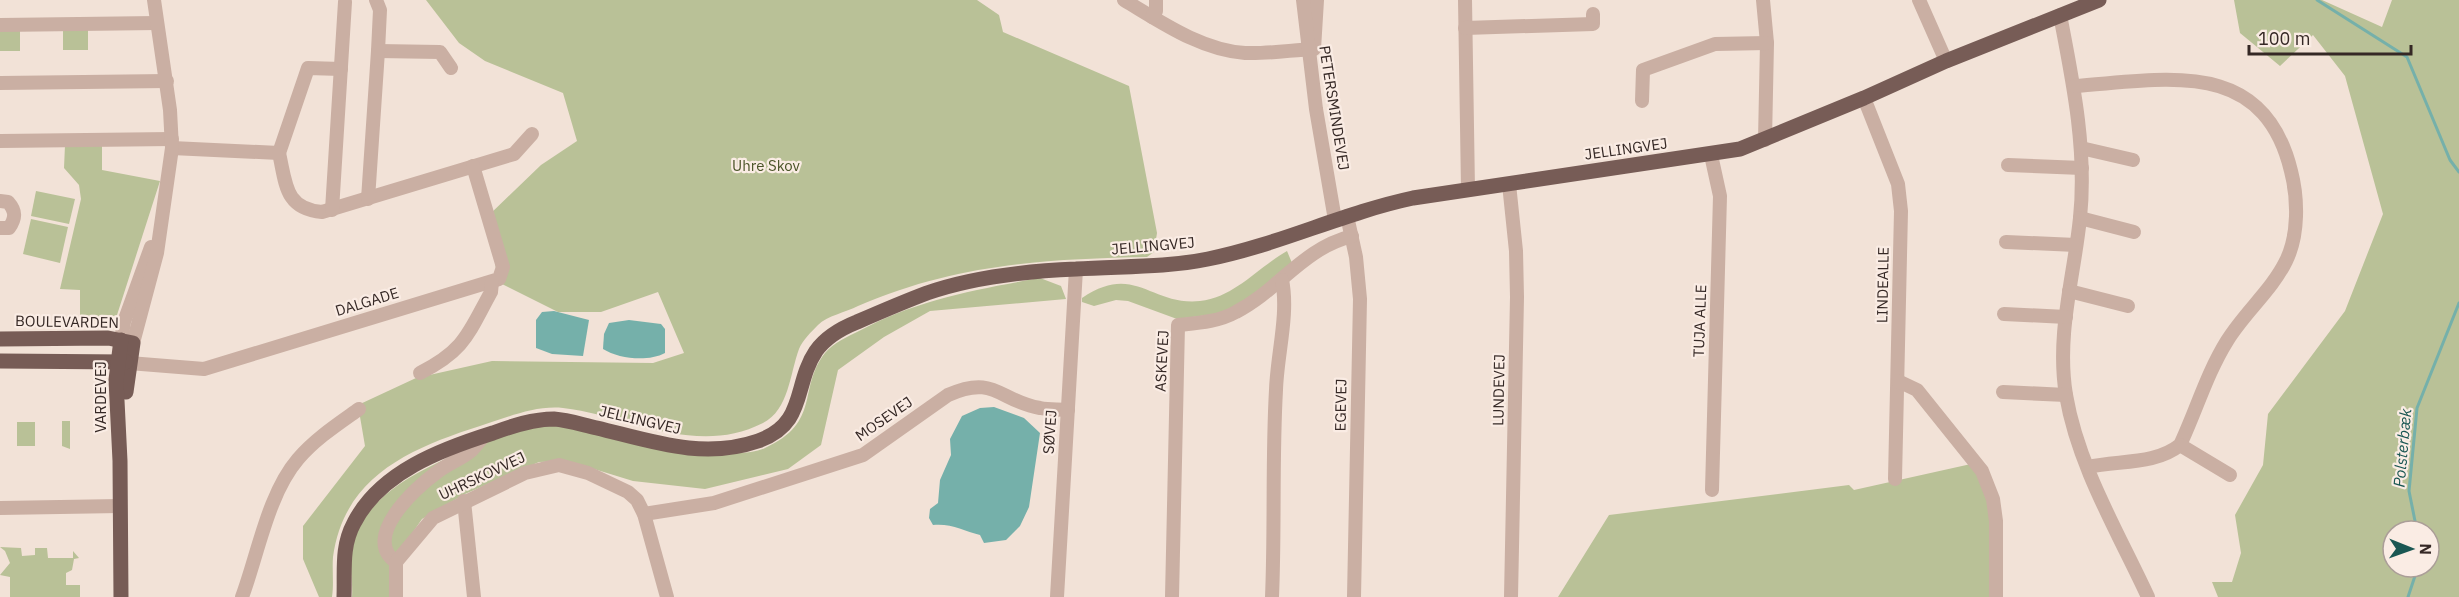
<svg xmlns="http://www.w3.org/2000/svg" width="2459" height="597" font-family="'IBM Plex Sans',sans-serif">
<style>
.green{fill:#b9c197;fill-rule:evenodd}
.water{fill:#75b0aa}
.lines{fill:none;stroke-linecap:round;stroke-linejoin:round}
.stream{stroke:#75b0aa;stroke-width:3}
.minor{stroke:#caafa3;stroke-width:14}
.major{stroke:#775c56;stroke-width:15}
.labels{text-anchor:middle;stroke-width:4.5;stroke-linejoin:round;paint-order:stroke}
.street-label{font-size:15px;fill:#352825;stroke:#faece4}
.park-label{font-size:15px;fill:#4a5428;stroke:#faece4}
.water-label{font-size:16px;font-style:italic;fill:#1a5753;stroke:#faece4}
</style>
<rect width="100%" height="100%" fill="#f2e2d7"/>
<g class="green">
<path d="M426,0h551l22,15 4,17 126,54 28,147 -3,19 -7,5c-103,2 -192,7 -289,49 -12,6 -31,10 -40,19 -6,6 -16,16 -19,24 -9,24 -10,61 -36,74 -67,34 -133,-7 -200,-15 -28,-3 -57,10 -83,18 -69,22 -136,50 -147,131 -1,13 1,27 -1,40h-13l-16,-38v-33l62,-80 -7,-41 58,-27 76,-17 161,2 31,-10 -26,-61 -57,20h-43l-60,-30 -10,-66 53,-51 36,-24 -14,-48 -78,-32 -26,-18z"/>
<path d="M2234,0h88l60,27 10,-27h67v597h-241l-6,-15h20l9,-29 -6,-38 28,-50 5,-51 77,-103 38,-97 -38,-138 -32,-41 -33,31 -40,-33zM2393,531h36v36h-36z"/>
<rect x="63" y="29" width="25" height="21"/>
<rect x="0" y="30" width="20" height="21"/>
<polygon points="102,144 102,170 160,181 117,315 80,325 80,290 60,289 81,199 79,185 64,168 65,145"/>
<polygon points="36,191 75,199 69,224 31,216"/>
<polygon points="31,219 68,227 60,263 23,254"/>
<path d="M1287,251l5,12 -31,27 -37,23 -47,6 -49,-18 -12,-1 -22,6 -12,-4v-4c53,-36 68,8 118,3 35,-4 57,-33 87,-50z"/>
<path d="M1040,278l21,8 5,13 -136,12 -46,26 -46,33 -17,75 -33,24 -83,20 -72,-8 -65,-20 -29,1 -74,32 -43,25 -31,45 2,33h-41c1,-14 -2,-27 -1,-41 5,-47 45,-73 84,-92 37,-18 82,-40 124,-38 48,3 167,40 206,22 57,-26 32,-59 60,-95 8,-10 22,-16 34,-22 57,-31 118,-42 181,-53z"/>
<polygon points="62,421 70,421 70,449 62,446"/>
<rect x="17" y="422" width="18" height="24"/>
<path d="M1971,464c28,36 19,89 20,133h-433l51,-82 240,-30 5,5z"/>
<polygon points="0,547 21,548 22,556 35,555 35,548 47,548 48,558 73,558 73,551 79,558 74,559 72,570 66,573 66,585 80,585 80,597 10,597 10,577 0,575 10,563 5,551"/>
</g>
<g class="water">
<polygon points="554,311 589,320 583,356 552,354 536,348 536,320 542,312"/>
<path d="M629,320l32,4 4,5v24c-17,9 -46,6 -62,-4l1,-15 5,-11z"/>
<path d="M994,407l30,11 16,15 -11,74 -9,19 -14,14 -22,3 -4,-8c-16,-4 -29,-12 -47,-10l-4,-7 1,-9 8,-6 2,-23 11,-25 -1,-16 12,-23 18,-8z"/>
</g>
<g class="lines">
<g class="stream">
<polyline points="2317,0 2407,57 2450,160 2459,172"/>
<polyline points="2417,531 2409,491 2417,408 2459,303"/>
<polyline points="2408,597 2418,567"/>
</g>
<g class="minor">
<path d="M1124,0c37,22 77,50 121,53 23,1 47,-3 69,-4l3,-49"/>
<polyline points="1303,0 1316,109 1335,220"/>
<polyline points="1465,0 1468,189"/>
<polyline points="1763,0 1767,43 1765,140"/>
<polyline points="1919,0 1946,61"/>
<path d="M2060,15c13,67 27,135 20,203 -6,59 -24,117 -14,177 12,71 52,137 82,202"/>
<polyline points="1152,17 1156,11 1156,0"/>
<polyline points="0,25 157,23"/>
<polyline points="1465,28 1593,24 1593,14"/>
<polyline points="378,51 440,52 451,68"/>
<polyline points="0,83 167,81"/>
<path d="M2074,86c91,-6 189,-30 217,85 7,27 8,64 -5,90 -14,29 -42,52 -59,80 -20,32 -31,70 -47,104 -25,20 -61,15 -92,22"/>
<polyline points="1864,98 1898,184 1901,211 1895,479"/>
<polyline points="1642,101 1643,70 1715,44 1767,43"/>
<polyline points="0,141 172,139"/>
<path d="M172,148l107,5c7,31 6,56 43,59l192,-58 18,-20"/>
<polyline points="2081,148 2133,160"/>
<polyline points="279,153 308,68 341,69"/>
<polyline points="1711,155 1720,196 1712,490"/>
<polyline points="2008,165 2082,168"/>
<polyline points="1509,184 1516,251 1517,297 1511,597"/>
<polyline points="368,199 378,51 380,10 376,0"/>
<path d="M0,201l8,1c8,9 8,16 1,26h-9"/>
<polyline points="332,210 345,2"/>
<polyline points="1347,216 1356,257 1360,299 1354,597"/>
<polyline points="2080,218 2134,232"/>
<polyline points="2006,242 2076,245"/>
<polyline points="2069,291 2128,306"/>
<polyline points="2004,314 2066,317"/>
<polyline points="121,340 124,322 151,247"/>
<polyline points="133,343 157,253 172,148 170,110 154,0"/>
<polyline points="129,363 204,369 499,279 503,267 473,166"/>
<path d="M420,373c45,-23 48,-39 71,-81l1,-10"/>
<polyline points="1898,381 1917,390 1982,471 1993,499 1996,521 1996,597"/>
<polyline points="2003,392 2066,395"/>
<polyline points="2180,445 2230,475"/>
<polyline points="464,501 474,597"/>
<polyline points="0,508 120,506"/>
<path d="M644,514l70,-11 149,-48 85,-60c47,-21 51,6 92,13 9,2 19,1 28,2"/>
<path d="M396,562c-35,-24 19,-74 40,-89 11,-9 26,-14 36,-23 4,-4 8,-10 12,-14"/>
<path d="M242,597c16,-43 26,-103 56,-138 17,-20 40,-35 61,-50"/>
<polyline points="396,597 396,562 433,518 525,473 559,465 588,473 628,492 637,500 644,514 667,597"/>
<polyline points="1057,597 1076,269"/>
<path d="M1172,597l6,-272c20,-2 40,-3 58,-13 44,-23 66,-63 116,-76"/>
<path d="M1272,597c3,-69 0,-138 4,-207 1,-35 13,-76 6,-110"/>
</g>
<g class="major">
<polyline points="0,339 108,338 133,343 126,392"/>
<polyline points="0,361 126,362"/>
<polyline points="121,597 120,461 116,380 121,340"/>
<path d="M344,597c1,-26 -3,-50 10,-74 26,-51 88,-74 139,-90 19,-7 40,-14 61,-14 14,1 29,6 43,9 54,13 106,32 161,13 49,-17 35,-56 58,-90 10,-14 26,-23 41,-29 23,-10 46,-20 70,-29 46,-16 101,-22 149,-24 44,-3 88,-1 132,-10 70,-14 135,-46 205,-61l327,-49 124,-51 82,-37 153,-61"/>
</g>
</g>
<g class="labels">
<g class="street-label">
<text transform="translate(1334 108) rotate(81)" y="5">PETERSMINDEVEJ</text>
<text transform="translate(1626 149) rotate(-8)" y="5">JELLINGVEJ</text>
<text transform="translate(1153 246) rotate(-5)" y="5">JELLINGVEJ</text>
<text transform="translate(1883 285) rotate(-89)" y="5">LINDEALLE</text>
<text transform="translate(367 302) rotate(-17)" y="5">DALGADE</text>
<text transform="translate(1700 321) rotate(-88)" y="5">TUJA ALLE</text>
<text transform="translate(67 322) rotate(1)" y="5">BOULEVARDEN</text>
<text transform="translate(1162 361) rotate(-87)" y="5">ASKEVEJ</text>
<text transform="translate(1499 390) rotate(-89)" y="5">LUNDEVEJ</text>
<text transform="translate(101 397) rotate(-90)" y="5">VARDEVEJ</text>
<text transform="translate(1341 405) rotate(-89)" y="5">EGEVEJ</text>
<text transform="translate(884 419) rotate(-35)" y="5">MOSEVEJ</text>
<text transform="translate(640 420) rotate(13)" y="5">JELLINGVEJ</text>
<text transform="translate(1050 432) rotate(-86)" y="5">SØVEJ</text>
<text transform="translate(482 476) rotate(-25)" y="5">UHRSKOVVEJ</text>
</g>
<g class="park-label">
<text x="766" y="171">Uhre Skov</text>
</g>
<g class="water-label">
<text transform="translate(2402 448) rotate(-85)" y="6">Polsterbæk</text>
</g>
</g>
<g transform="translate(2411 549) rotate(91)"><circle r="28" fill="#faece4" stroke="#ab9e98" stroke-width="1.5"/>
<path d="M0-4.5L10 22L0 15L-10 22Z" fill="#1a5753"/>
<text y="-9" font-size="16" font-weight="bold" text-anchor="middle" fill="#352825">N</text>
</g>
<path d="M2249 45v9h162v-9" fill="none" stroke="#352825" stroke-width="3"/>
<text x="2258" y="45" font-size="18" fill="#352825" stroke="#faece4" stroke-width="4.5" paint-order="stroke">100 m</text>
</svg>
